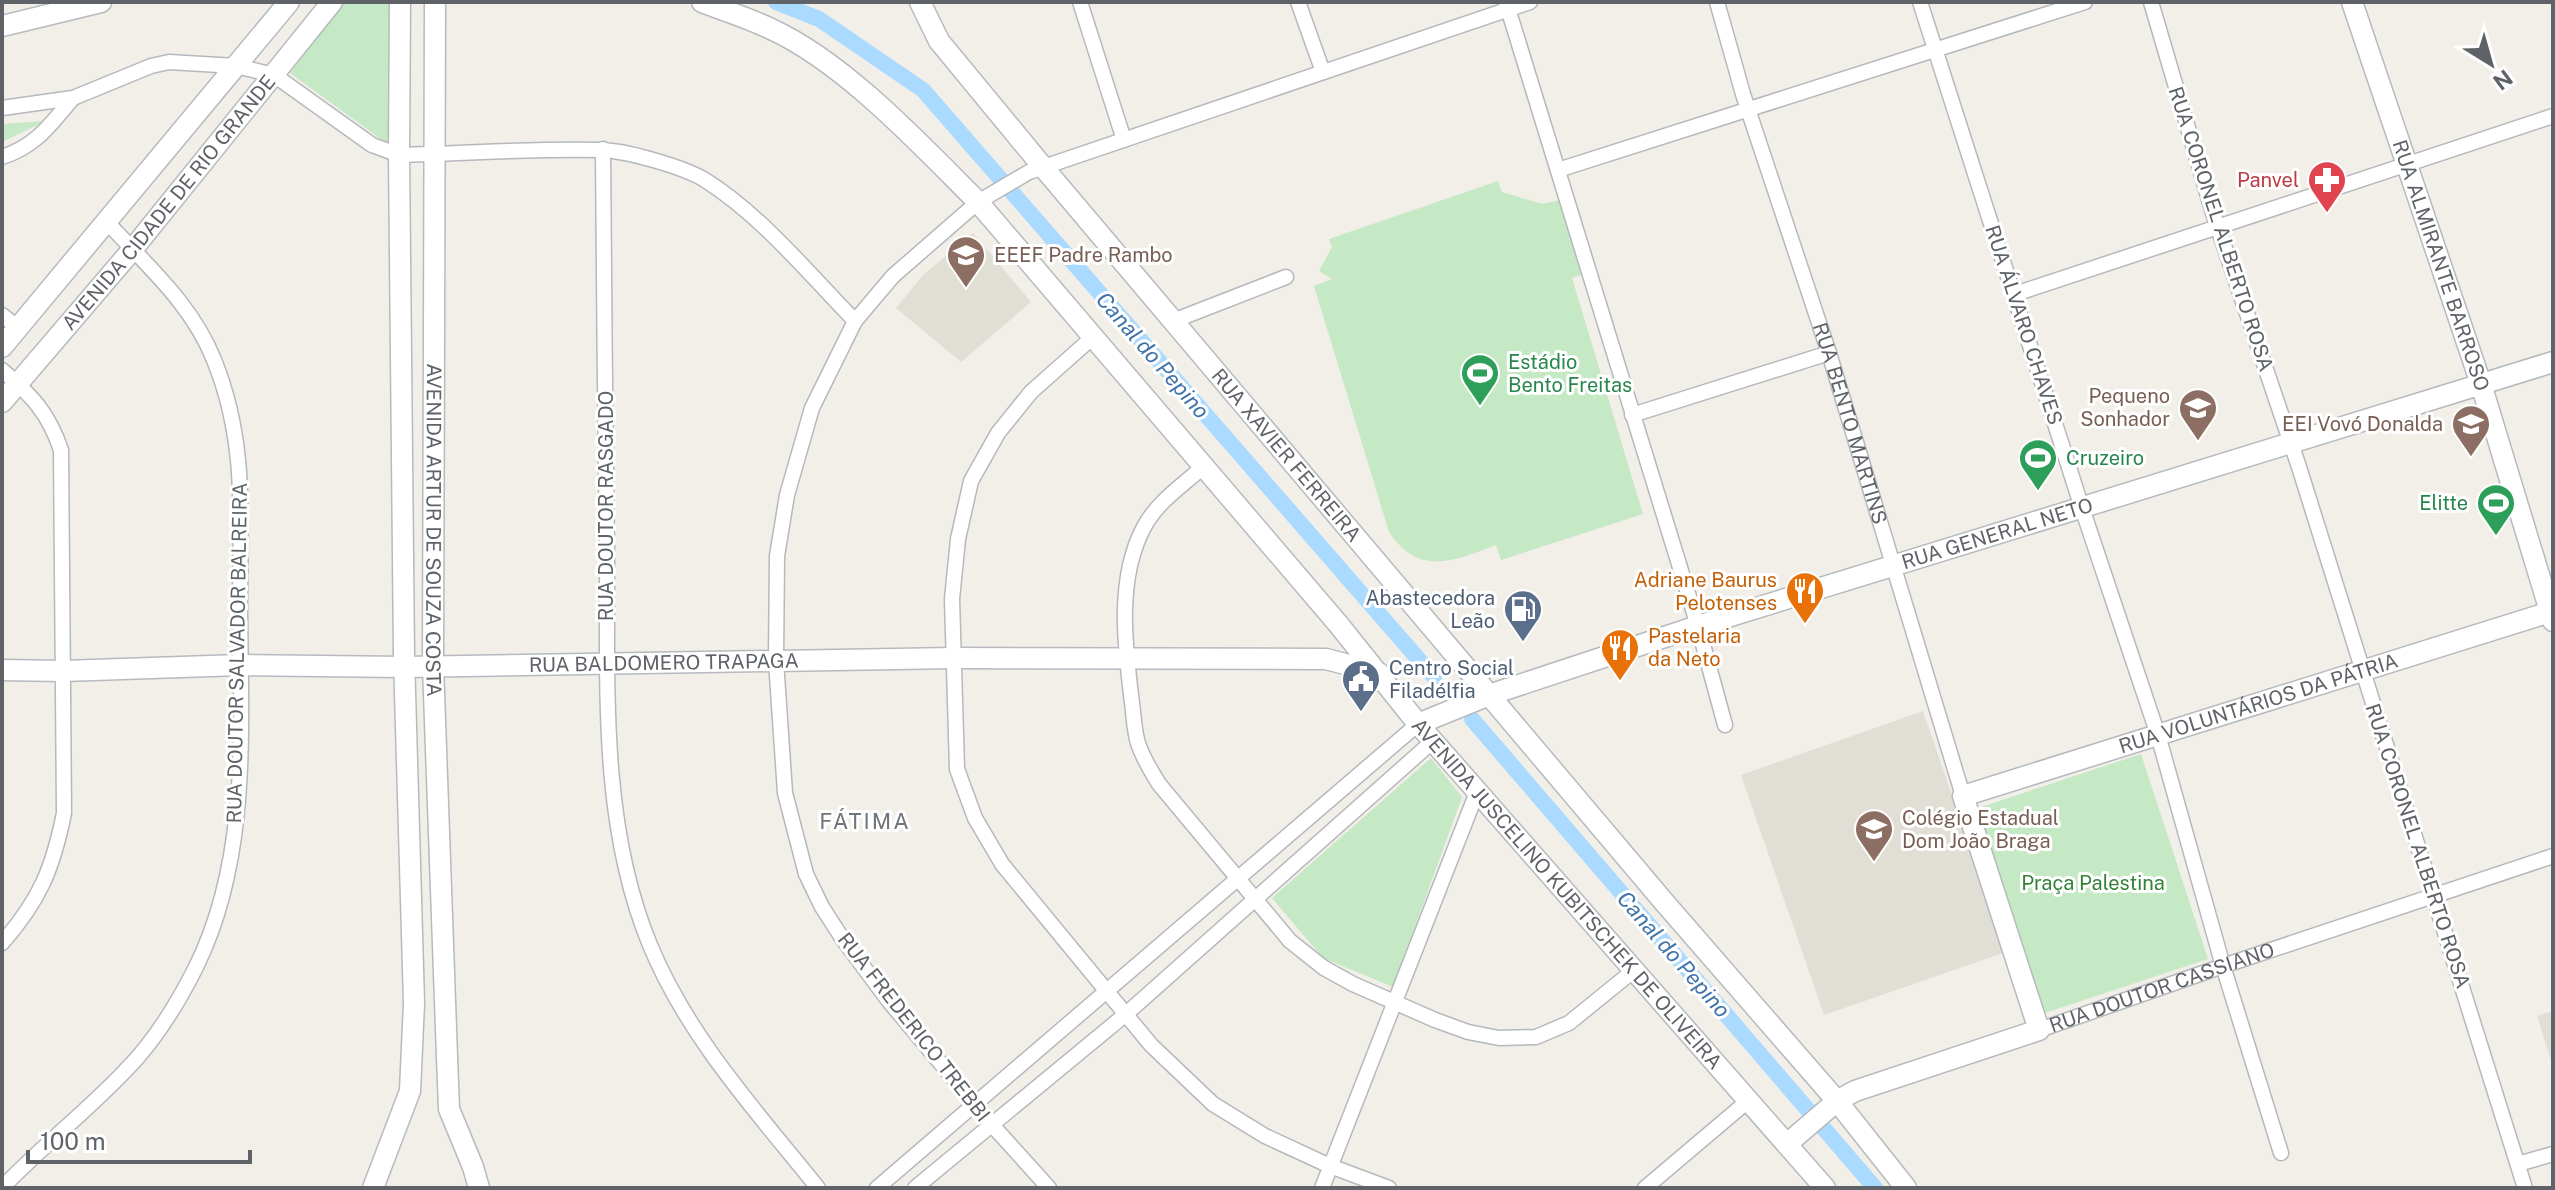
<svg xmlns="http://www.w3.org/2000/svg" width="2555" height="1190" font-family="'Public Sans',sans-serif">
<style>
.education{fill:#e1ded6}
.green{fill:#c5e8c5}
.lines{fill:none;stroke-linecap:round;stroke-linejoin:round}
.canal{stroke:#aadaff;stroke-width:16}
.street-casing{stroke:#b5b8bc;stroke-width:17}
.secondary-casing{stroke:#b6babf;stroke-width:23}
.street{stroke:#fff;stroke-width:14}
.secondary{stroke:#fff;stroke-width:20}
.labels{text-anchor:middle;stroke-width:6;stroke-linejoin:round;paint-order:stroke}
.health-label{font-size:20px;fill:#be3a42;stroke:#fff;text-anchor:end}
.street-label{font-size:20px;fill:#5f6368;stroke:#fff}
.education-label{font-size:20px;fill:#785e54;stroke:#fff;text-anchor:start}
.leisure-label{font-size:20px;fill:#27864d;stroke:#fff;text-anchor:start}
.food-label{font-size:20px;fill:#c56008;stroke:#fff;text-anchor:end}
.service-label{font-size:20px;fill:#4e5e75;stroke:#fff;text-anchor:end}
.park-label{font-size:20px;fill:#348238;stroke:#fff}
.water-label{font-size:22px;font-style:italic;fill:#4174aa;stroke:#fff}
.neighbourhood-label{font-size:22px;letter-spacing:2px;fill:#70757a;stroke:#fff}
</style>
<rect width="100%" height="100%" fill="#f1efe8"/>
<g class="education">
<polygon points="973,233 1031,302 961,362 896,308 923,275"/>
<polygon points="1923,711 2006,952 1824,1015 1741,775"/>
<polygon points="2553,1011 2553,1063 2552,1064 2537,1016"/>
</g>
<g class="green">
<polygon points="344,2 393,2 389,145 290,73"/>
<polygon points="45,121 2,142 2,124"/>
<path d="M1498,181l4,11 40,12 17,-4 23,75 -10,3 71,236 -142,46 -5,-15c-42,16 -77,32 -107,-13l-75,-246 18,-7 -13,-8 13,-24 -3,-8z"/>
<polygon points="2141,754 2208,959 2045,1013 1978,808"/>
<polygon points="1431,758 1462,797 1393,987 1323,958 1272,898"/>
</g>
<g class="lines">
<g class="canal">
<polyline points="776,2 819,19 923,90 1434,677"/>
<polyline points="1472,719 1875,1188"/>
</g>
<g class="street-casing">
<g id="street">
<polyline points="1080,2 1124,140"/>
<polyline points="1298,2 1323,72"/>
<polyline points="1506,2 1698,626 1725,725"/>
<path id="s1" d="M1717,2l26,92 86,259 134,443"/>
<polyline points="1920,2 2082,508 2158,735 2223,966 2281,1153"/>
<polyline points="2151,2 2213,213 2299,467 2525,1188"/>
<path d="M2,108l71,-10 78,-32 18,-4 67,4 38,9 98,70 27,10c67,-1 134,-7 201,-5 24,0 84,17 105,30 57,36 103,93 150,141"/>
<path d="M603,149c1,134 2,267 4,401 1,131 -8,272 43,395 38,92 106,166 168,243"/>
<path d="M2,157c34,-11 48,-32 71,-59"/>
<polyline points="1558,170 2085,2"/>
<polyline points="2015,294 2553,116"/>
<polyline points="2,315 17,327"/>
<polyline points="1173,321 1286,277"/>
<polyline points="1093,337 1031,392 998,433 971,481 958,539 952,599 957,769 975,818 1002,864 1151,1045 1213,1104 1265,1136 1330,1166 1389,1188"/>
<path d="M2,370c30,26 46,42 59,80l3,363c-11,55 -24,87 -62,130"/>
<polyline points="1632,415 1829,353"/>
<path d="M1204,466c-21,19 -47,36 -60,61 -28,52 -19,120 -12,176 2,14 2,30 7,43 5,14 12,25 20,38l131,157 34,27 29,16 82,36 33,12 31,6 37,-1 33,-14 64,-52"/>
<path id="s2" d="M2039,1030l184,-64 330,-110"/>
<polyline points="2518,1164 2553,1154"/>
<path d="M2,1188c39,-41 84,-76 123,-117 29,-29 53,-68 71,-104 54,-109 45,-239 44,-357 0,-88 8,-167 -26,-250 -22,-56 -67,-94 -107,-138"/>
<polyline points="877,1188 1418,724"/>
<polyline points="915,1188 1126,1014 1433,741"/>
<polyline points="1049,1188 993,1126 888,1000 842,938 822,907 806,874 785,793 776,661 777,556 787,495 812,408 855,321 893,276 978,202 1029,172 1530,2"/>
<polyline points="1322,1188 1477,792"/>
<polyline points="1645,1188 1749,1100"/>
</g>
</g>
<g class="secondary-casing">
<g id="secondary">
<path id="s3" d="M435,2l-2,663 14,392 2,52 24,58 6,21"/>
<path id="s4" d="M702,2c23,9 47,16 69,27 73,33 150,116 207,173l361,423 79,99 407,464"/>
<path id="s5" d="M920,2l19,39 104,126 621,735 173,199 69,87"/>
<path id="s6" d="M2352,2l129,382 72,237"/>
<polyline points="2,26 101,2"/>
<polyline points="2,347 289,2"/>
<path id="s7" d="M2,402l130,-152 200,-248"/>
<path id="s8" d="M2,670l61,1 177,-6 164,2 550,-9 372,1 53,14"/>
<path id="s9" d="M1418,724l71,-29 209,-69 855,-264"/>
<path id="s10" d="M1787,1144l50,-43 18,-10 184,-61 -76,-234 590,-185"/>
<polyline points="373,1188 410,1091 414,1003 404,657 399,155 400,2"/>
</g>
</g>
<use href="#street" class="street"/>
<use href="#secondary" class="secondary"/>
</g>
<defs>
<g id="pharmacy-pin" transform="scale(2)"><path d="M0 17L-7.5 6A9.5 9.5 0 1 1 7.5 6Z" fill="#e0444e" stroke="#fff"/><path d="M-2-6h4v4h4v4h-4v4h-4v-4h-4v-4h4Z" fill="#fff"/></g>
<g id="school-pin" transform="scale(2)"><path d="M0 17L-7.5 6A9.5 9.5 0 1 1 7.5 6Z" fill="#8d6e63" stroke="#fff"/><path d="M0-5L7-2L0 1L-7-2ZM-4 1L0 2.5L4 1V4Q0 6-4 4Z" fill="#fff"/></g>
<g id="stadium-pin" transform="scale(2)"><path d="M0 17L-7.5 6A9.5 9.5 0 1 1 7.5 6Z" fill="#2e9e5b" stroke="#fff"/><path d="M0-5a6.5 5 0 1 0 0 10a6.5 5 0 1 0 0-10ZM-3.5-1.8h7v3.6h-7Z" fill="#fff"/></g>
<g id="restaurant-pin" transform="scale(2)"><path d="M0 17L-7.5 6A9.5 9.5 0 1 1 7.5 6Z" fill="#e8710a" stroke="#fff"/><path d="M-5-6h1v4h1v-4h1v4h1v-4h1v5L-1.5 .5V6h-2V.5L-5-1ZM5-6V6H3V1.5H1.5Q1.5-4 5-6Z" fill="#fff"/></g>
<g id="fuel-pin" transform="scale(2)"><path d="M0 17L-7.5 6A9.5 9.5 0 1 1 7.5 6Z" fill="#5c6f8a" stroke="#fff"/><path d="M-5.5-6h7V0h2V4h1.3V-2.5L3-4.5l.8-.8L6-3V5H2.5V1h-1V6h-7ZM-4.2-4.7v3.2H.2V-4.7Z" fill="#fff"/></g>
<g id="civic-pin" transform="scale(2)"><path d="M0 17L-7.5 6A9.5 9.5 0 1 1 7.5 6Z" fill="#5c6f8a" stroke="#fff"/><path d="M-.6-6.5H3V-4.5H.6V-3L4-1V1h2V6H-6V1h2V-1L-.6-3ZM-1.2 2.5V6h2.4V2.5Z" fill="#fff"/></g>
</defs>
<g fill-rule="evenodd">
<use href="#pharmacy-pin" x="2327" y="180"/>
<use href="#school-pin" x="966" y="255"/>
<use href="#stadium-pin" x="1480" y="373"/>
<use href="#school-pin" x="2198" y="408"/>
<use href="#school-pin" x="2471" y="424"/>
<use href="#stadium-pin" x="2038" y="458"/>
<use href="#stadium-pin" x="2496" y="503"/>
<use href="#restaurant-pin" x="1805" y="591"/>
<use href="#fuel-pin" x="1523" y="609"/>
<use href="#restaurant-pin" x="1620" y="648"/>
<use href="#civic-pin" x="1361" y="679"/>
<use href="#school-pin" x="1874" y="829"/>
</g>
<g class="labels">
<g class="health-label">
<text x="2299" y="187">Panvel</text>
</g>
<g class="street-label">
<text dy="7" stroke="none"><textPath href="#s7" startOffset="260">AVENIDA CIDADE DE RIO GRANDE</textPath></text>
<text transform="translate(2221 229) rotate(72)" y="7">RUA CORONEL ALBERTO ROSA</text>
<text dy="7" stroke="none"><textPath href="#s6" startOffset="278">RUA ALMIRANTE BARROSO</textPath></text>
<text transform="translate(2024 325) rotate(72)" y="7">RUA ÁLVARO CHAVES</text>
<text dy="7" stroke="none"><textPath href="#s1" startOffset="442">RUA BENTO MARTINS</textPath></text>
<text dy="7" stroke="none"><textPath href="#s5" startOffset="584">RUA XAVIER FERREIRA</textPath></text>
<text transform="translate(606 506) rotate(-90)" y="7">RUA DOUTOR RASGADO</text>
<text dy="7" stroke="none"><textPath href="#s3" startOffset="528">AVENIDA ARTUR DE SOUZA COSTA</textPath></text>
<text dy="7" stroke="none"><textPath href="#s9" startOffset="610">RUA GENERAL NETO</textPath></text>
<text transform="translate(237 653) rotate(-89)" y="7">RUA DOUTOR SALVADOR BALREIRA</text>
<text dy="7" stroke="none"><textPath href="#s8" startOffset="662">RUA BALDOMERO TRAPAGA</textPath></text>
<text dy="7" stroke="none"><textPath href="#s10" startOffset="836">RUA VOLUNTÁRIOS DA PÁTRIA</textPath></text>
<text transform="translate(2418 846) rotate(72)" y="7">RUA CORONEL ALBERTO ROSA</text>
<text dy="7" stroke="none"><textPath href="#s4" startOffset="1254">AVENIDA JUSCELINO KUBITSCHEK DE OLIVEIRA</textPath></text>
<text dy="7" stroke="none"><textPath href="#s2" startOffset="130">RUA DOUTOR CASSIANO</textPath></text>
<text transform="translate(914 1027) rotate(52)" y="7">RUA FREDERICO TREBBI</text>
</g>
<g class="education-label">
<text x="994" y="262">EEEF Padre Rambo</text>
<text x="2170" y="403" text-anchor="end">Pequeno<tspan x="2170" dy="23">Sonhador</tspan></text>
<text x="2443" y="431" text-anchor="end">EEI Vovó Donalda</text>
<text x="1902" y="825">Colégio Estadual<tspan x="1902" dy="23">Dom João Braga</tspan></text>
</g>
<g class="leisure-label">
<text x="1508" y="369">Estádio<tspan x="1508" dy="23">Bento Freitas</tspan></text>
<text x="2066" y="465">Cruzeiro</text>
<text x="2468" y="510" text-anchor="end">Elitte</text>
</g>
<g class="food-label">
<text x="1777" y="587">Adriane Baurus<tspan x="1777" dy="23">Pelotenses</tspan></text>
<text x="1648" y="643" text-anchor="start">Pastelaria<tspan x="1648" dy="23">da Neto</tspan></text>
</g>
<g class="service-label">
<text x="1495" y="605">Abastecedora<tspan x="1495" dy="23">Leão</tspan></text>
<text x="1389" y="675" text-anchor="start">Centro Social<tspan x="1389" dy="23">Filadélfia</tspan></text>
</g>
<g class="park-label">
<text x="2093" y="890">Praça Palestina</text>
</g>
<g class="water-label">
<text transform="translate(1153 355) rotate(49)" y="8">Canal do Pepino</text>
<text transform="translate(1674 954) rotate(49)" y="8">Canal do Pepino</text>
</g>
<g class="neighbourhood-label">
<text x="865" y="829">FÁTIMA</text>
</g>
</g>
<rect width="2555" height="1190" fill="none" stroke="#5f6368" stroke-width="8"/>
<g transform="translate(2491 64) rotate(143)" stroke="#ffffff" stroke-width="6" paint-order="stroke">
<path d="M0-6L14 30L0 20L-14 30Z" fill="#5f6368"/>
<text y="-12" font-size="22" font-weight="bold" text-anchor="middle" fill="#5f6368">N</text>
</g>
<path d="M28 1150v12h222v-12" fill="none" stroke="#5f6368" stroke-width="4"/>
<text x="40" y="1150" font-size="24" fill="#5f6368" stroke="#ffffff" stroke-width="6" paint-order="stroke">100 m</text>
</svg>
